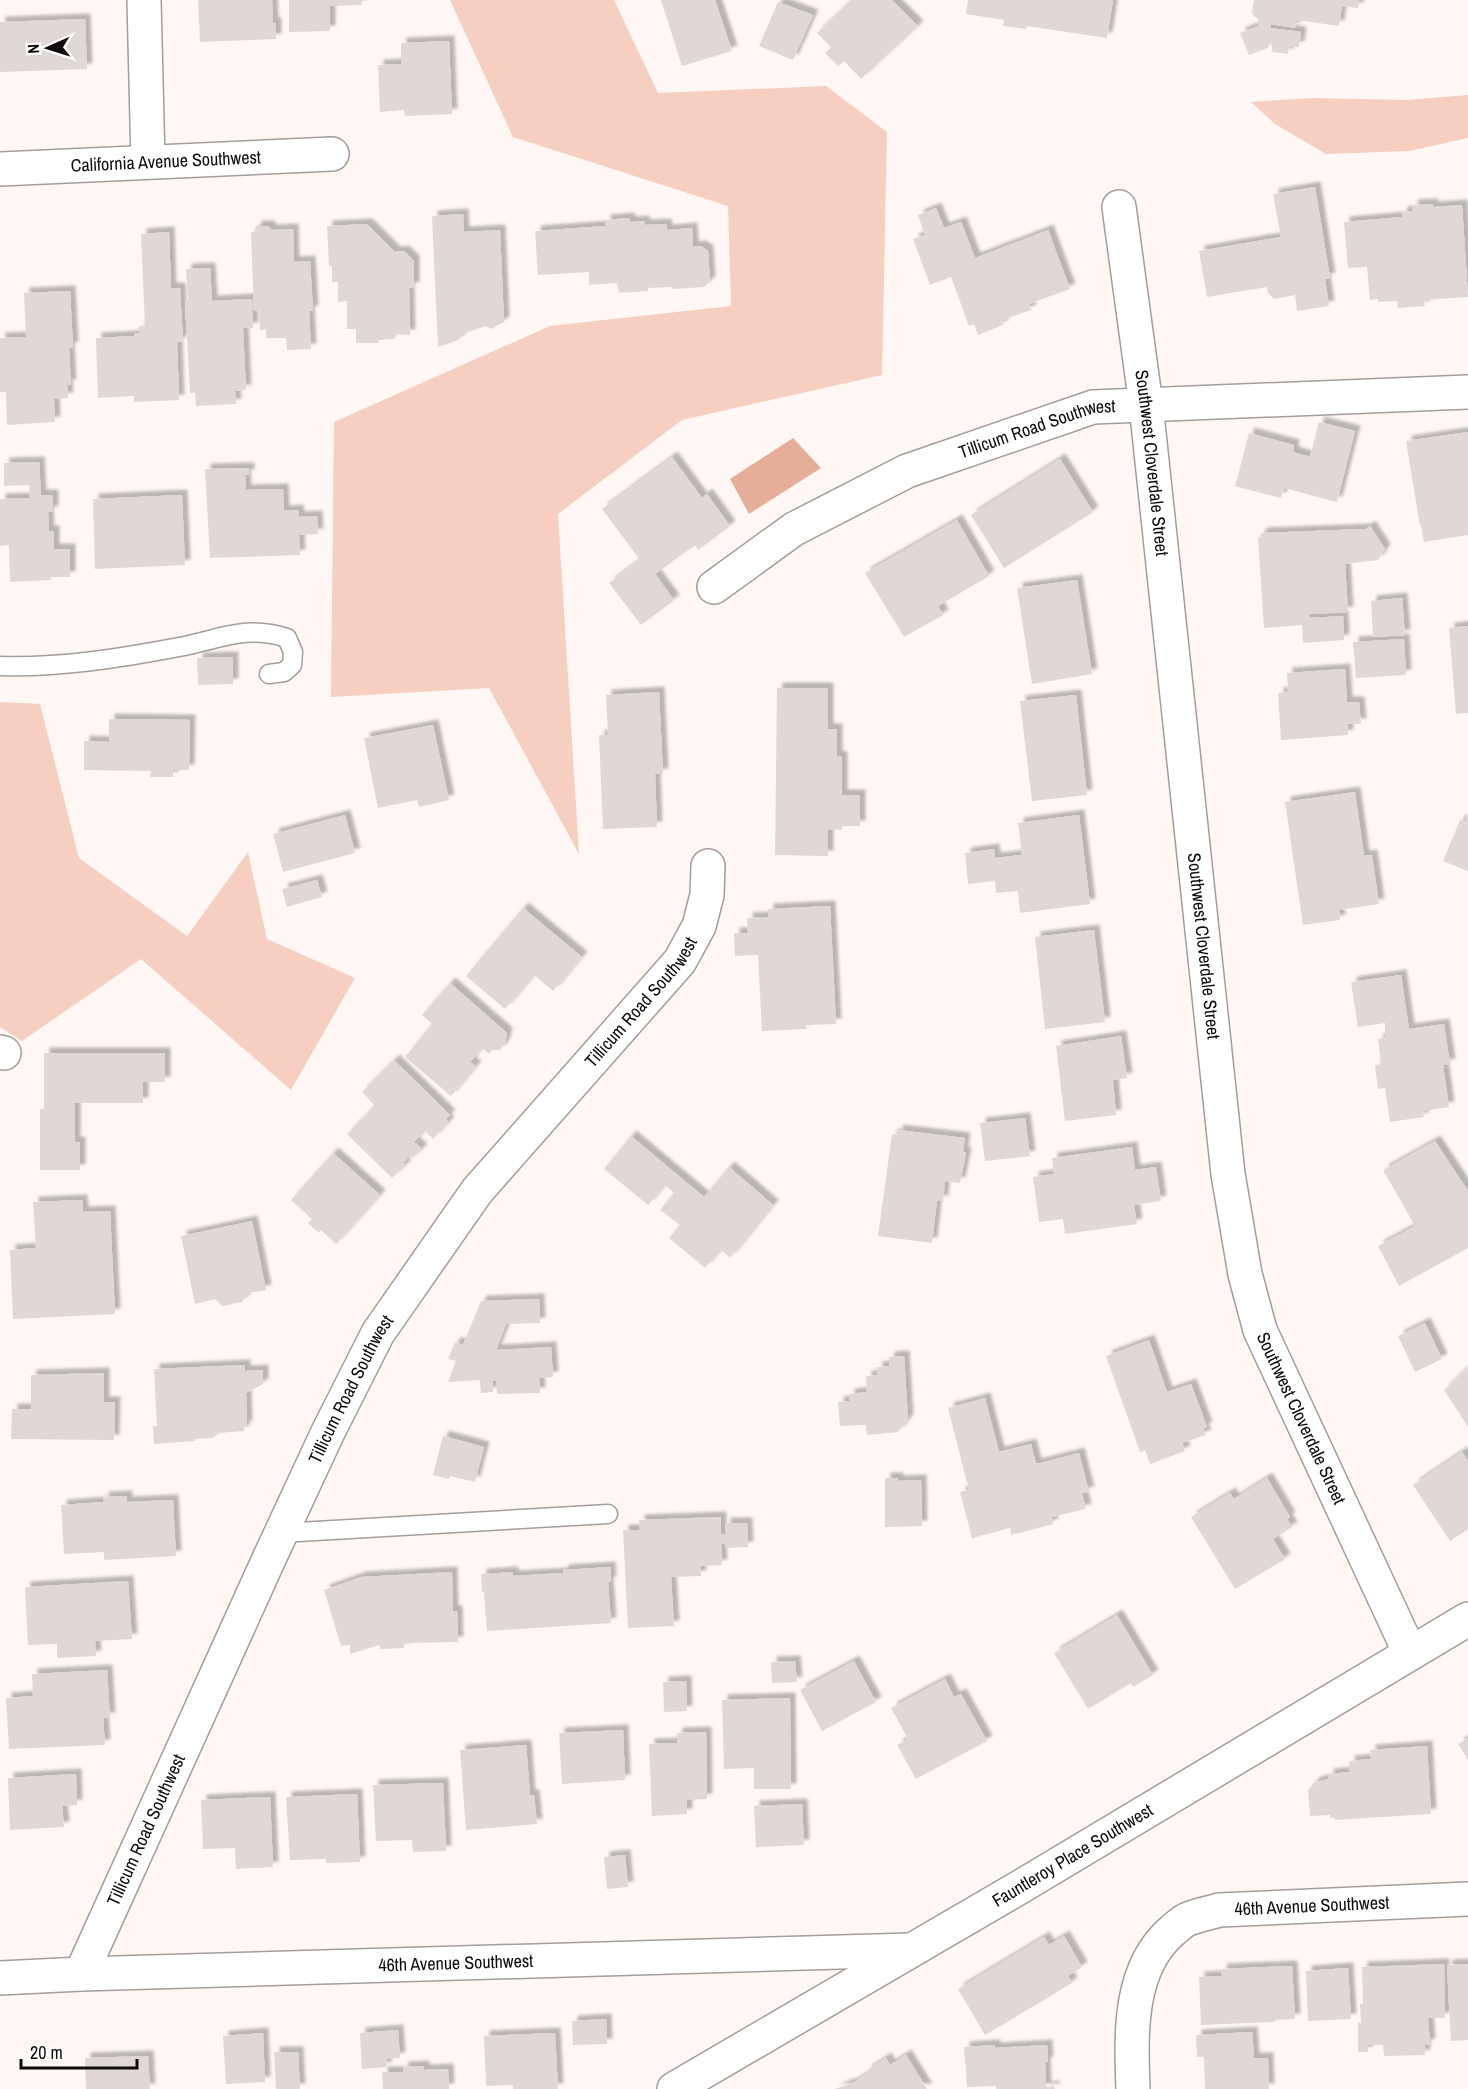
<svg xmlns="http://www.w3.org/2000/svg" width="1468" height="2089" font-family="'Archivo Narrow',sans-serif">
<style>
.green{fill:#f6cfc0}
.water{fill:#e6ae98}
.building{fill:#e0d8d5;filter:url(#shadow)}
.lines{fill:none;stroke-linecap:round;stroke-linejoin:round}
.service-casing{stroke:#a49d9a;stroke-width:21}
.minor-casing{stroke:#a49d9a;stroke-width:36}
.service{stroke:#fff;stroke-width:18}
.minor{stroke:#fff;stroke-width:33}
.labels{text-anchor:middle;stroke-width:6;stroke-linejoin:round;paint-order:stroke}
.street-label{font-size:18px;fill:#0f0c0b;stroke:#fff}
</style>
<defs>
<filter id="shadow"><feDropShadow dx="5.5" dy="-5.5" stdDeviation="1.5" flood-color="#0004"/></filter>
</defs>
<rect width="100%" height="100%" fill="#fef7f4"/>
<g class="green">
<polygon points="450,0 614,0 658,93 826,86 887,132 882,375 682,420 558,514 579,854 489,688 331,697 334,422 550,326 731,306 728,206 513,137"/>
<polygon points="1468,95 1468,138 1409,151 1326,154 1275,124 1251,102 1310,98 1407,100"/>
<polygon points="0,702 40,704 79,858 187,936 248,852 267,939 355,978 291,1090 141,959 22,1041 0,1027"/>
</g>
<polygon class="water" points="793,438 821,468 749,514 730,479"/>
<g class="building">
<polygon points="198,0 272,0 273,23 276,23 276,39 200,42"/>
<polygon points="289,0 362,0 362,5 330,6 330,31 289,32"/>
<polygon points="661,0 715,0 732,51 682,66"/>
<polygon points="852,0 892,0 918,26 861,79 844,61 838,66 825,53 831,47 817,33"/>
<polygon points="968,0 1113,0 1107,38 1027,26 1026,29 1003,26 1004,20 966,14"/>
<polygon points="1254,0 1359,0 1358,8 1342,6 1339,26 1296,20 1295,28 1271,24 1270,28 1301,32 1299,47 1289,46 1288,54 1272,52 1272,44 1269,43 1268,48 1249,55 1240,33 1258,26 1258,19 1253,15 1252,12"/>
<polygon points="778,2 813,15 793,60 759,46"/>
<polygon points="85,19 87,69 0,72 0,22"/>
<polygon points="449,41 452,114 405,116 404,110 380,112 378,65 401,64 401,43"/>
<polygon points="1315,187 1330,278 1325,279 1329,306 1297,311 1295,295 1274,299 1268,293 1267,287 1207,297 1199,251 1281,237 1273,194"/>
<polygon points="1433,204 1433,207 1462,205 1468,297 1424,300 1425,306 1398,308 1397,301 1378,302 1378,299 1370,300 1367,267 1348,268 1344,222 1402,217 1402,212 1413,211 1412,205"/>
<polygon points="936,208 944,228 961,222 975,258 1048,230 1070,289 1029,304 1031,310 1002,320 1003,325 978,335 974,324 969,326 951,277 930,285 913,239 925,235 918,215"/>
<polygon points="463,214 464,232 500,230 504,322 491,329 486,326 462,334 459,340 438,347 432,216"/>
<polygon points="629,218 630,222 644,221 645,225 666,224 667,230 692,228 693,247 701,246 708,251 710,281 704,287 674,289 670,287 648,288 648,291 619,293 617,283 589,285 589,272 538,275 535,231 606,226 605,220"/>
<polygon points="367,224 395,252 404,251 414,261 414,287 409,288 410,335 396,334 395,339 379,340 379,343 356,343 356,329 347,329 347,301 338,302 338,282 332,282 332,266 329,266 327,226"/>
<polygon points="257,226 268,226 272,230 293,229 294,262 310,261 313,311 309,311 311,349 287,350 286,338 266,338 266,329 260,330 259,310 254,311 251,232 254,232"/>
<polygon points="169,232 171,288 180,288 183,342 177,342 179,400 134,402 134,396 98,398 96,338 134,336 134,333 140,333 139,327 145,327 141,234"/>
<polygon points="210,268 212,301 252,299 253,328 243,328 246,390 235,391 236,404 196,406 195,393 190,393 185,302 188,301 186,269"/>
<polygon points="70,291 73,347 69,348 71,385 67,385 68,398 54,399 55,422 7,425 6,392 0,392 0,338 26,337 24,293"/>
<polygon points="1319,422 1355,431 1337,502 1284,488 1281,498 1235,486 1249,433 1294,445 1293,452 1310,457"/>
<polygon points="1468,432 1468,535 1424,542 1421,526 1420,526 1406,441"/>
<polygon points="672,457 702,498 707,494 730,526 698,550 695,545 655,574 674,600 641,625 609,583 640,560 602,509"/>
<polygon points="1060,459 1093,512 1004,568 971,515"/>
<polygon points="39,462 41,495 53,495 53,511 48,512 49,531 54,531 54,549 70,549 70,577 51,577 51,580 10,582 9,545 0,546 0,499 30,498 29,485 4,486 4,463"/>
<polygon points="249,468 249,475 245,475 246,490 283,489 284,511 298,510 299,517 317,516 318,534 299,535 300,555 210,558 205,469"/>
<polygon points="182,495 185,565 95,569 93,499"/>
<polygon points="957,520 989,576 938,606 943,615 904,637 865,573"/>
<polygon points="1370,526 1385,549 1378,560 1345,564 1348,612 1309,614 1310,618 1343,616 1344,640 1303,643 1302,625 1264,628 1258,537 1260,538 1261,533 1366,529"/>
<polygon points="1077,580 1092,674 1032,684 1017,588"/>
<polygon points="1402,598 1405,635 1373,637 1371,601"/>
<polygon points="1468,626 1468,713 1456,714 1449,628"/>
<polygon points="1404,639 1406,675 1356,678 1353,642"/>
<polygon points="233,657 233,684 198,685 197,658"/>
<polygon points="1345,669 1347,702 1359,702 1361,724 1348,724 1348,735 1281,740 1278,693 1288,692 1287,673"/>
<polygon points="777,688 828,688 828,729 837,729 837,756 842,757 842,795 860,795 860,826 842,826 842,830 828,829 828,856 775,855"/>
<polygon points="659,692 663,774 655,774 657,827 603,829 599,735 608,735 606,695"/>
<polygon points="1076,695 1087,795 1032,801 1020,701"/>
<polygon points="109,719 190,720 189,770 173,770 173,777 150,777 151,771 84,770 84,741 109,742"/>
<polygon points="433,725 449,800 419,807 417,800 378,808 364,738"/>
<polygon points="1355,792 1364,856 1372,855 1379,904 1339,910 1340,920 1303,925 1285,802"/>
<polygon points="1468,813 1468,871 1443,861 1460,820 1465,822"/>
<polygon points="345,815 355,853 283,872 273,834"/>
<polygon points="1079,815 1090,904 1020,913 1018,891 996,893 995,881 968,884 965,853 994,849 995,858 1022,855 1018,823"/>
<polygon points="317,880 322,897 287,907 282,889"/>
<polygon points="830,906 836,1024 806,1025 807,1029 762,1031 758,955 735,956 734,933 748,933 747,918 768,917 768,909"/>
<polygon points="523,908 582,957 553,991 534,975 505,1009 466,976"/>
<polygon points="1094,930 1105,1022 1045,1029 1035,937"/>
<polygon points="1401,975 1409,1029 1444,1024 1450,1064 1443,1065 1449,1107 1423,1111 1424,1117 1390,1122 1385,1088 1378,1089 1375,1065 1381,1064 1378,1039 1385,1038 1385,1023 1358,1027 1351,982"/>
<polygon points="450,983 507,1033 505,1043 500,1050 492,1050 489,1054 482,1048 470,1062 476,1066 451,1096 405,1057 432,1024 422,1015"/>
<polygon points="1121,1036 1127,1078 1113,1080 1116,1115 1065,1121 1056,1046"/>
<polygon points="44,1053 165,1053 165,1082 143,1082 143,1103 75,1103 75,1142 80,1142 80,1170 40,1170 40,1109 44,1109"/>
<polygon points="394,1060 450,1115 446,1119 449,1122 433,1139 425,1131 414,1142 422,1149 413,1158 410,1155 403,1163 406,1165 392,1178 347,1134 375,1106 362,1092"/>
<polygon points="1025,1118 1030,1156 985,1161 980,1123"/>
<polygon points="898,1130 965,1138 963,1152 966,1153 960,1183 945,1181 943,1201 937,1200 932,1243 878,1236 892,1134 897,1135"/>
<polygon points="631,1136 704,1197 729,1167 773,1205 730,1258 721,1249 705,1268 669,1238 680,1225 660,1210 674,1193 665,1185 648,1205 604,1169"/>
<polygon points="1435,1141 1468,1191 1468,1248 1399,1286 1378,1246 1415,1226 1383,1170"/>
<polygon points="1132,1147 1135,1170 1156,1167 1161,1201 1134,1205 1137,1224 1065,1234 1063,1219 1039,1222 1033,1177 1054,1174 1052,1158"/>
<polygon points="333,1153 380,1195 336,1244 321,1230 319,1233 308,1223 312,1219 291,1200"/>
<polygon points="82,1200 83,1212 110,1211 115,1314 13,1319 10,1250 36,1248 33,1202"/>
<polygon points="252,1221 266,1290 248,1293 242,1302 222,1306 215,1299 195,1304 181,1236"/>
<polygon points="539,1299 540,1323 506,1324 496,1350 551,1347 553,1377 539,1378 540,1393 497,1394 496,1381 493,1380 493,1392 481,1393 480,1380 448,1382 456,1361 448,1359 455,1342 463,1345 481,1301"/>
<polygon points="1425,1323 1442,1359 1415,1372 1398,1336"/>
<polygon points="1149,1340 1167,1392 1191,1384 1207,1427 1203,1429 1206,1435 1182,1443 1185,1451 1150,1464 1145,1450 1140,1452 1106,1356"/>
<polygon points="904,1356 908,1419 898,1432 867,1435 866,1425 840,1426 838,1402 850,1401 849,1394 867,1392 866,1376 877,1375 877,1367 889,1366 889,1357"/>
<polygon points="245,1365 245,1371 263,1370 263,1384 246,1393 247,1426 244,1426 244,1431 219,1433 213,1438 195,1439 195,1441 154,1444 153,1426 157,1426 154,1369"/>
<polygon points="1468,1367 1468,1427 1444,1390"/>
<polygon points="104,1373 104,1402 115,1402 114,1440 11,1439 12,1409 31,1409 31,1375"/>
<polygon points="985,1398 999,1452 1031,1444 1036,1464 1079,1453 1089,1492 1082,1493 1086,1509 1051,1517 1053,1524 1011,1535 1010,1528 972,1538 960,1492 969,1490 948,1408"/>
<polygon points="443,1436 484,1447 475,1482 450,1476 449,1479 433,1475"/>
<polygon points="1462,1452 1468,1461 1468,1529 1450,1541 1413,1485"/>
<polygon points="885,1478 898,1478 898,1481 921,1480 922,1526 885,1527"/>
<polygon points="1267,1478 1290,1517 1287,1519 1292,1527 1273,1539 1285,1559 1235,1589 1191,1517 1230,1493 1234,1499"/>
<polygon points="127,1496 127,1502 173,1500 176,1556 104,1560 104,1552 64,1554 61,1505 104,1502 103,1497"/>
<polygon points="721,1517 721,1534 726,1534 725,1523 747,1523 748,1547 725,1548 725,1544 721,1544 722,1565 700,1566 701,1576 671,1577 674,1626 628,1628 623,1530 640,1530 639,1520"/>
<polygon points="610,1567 611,1582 608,1582 611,1623 487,1631 484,1592 482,1592 481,1574 513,1572 513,1576 563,1573 563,1570"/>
<polygon points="452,1572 453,1611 457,1611 458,1642 404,1643 404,1648 380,1649 380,1645 350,1654 350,1645 341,1646 324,1590 361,1577"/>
<polygon points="128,1581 132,1639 95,1641 96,1656 57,1658 57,1644 28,1645 25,1587"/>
<polygon points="1117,1615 1153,1675 1133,1687 1131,1683 1088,1709 1054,1653"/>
<polygon points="795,1661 797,1682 772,1683 771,1662"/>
<polygon points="854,1661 876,1702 822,1731 800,1690"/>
<polygon points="107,1670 110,1718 103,1718 105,1745 9,1749 6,1698 33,1696 32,1674"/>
<polygon points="945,1679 954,1697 961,1694 987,1741 916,1779 897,1745 908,1739 891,1708"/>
<polygon points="686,1681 687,1711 664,1712 663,1682"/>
<polygon points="790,1698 791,1789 754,1789 754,1768 724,1769 722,1700"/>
<polygon points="623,1730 625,1780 562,1784 559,1733"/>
<polygon points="706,1732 707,1799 687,1800 687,1814 652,1816 649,1744 677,1743 677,1733"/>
<polygon points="1468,1738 1468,1760 1458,1744"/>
<polygon points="526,1745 530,1795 534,1795 537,1824 466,1830 460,1750"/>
<polygon points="1427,1746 1431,1814 1335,1820 1335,1818 1330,1818 1330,1815 1310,1816 1308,1790 1315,1782 1329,1779 1328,1774 1350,1772 1349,1761 1371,1759 1370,1750"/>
<polygon points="76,1774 77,1805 62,1806 64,1827 10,1830 8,1778"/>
<polygon points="443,1783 446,1851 413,1852 412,1840 376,1841 373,1785"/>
<polygon points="357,1794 360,1862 326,1863 326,1859 290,1860 286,1797"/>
<polygon points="270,1797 273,1867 236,1869 235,1848 203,1849 201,1800"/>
<polygon points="802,1804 804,1845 756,1847 754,1806"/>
<polygon points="625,1855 628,1887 607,1889 604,1857"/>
<polygon points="1064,1936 1082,1967 1068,1976 1072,1983 985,2035 958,1989 1044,1937 1049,1945"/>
<polygon points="1444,1964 1445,2018 1428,2018 1430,2044 1425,2045 1425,2055 1384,2056 1383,2045 1368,2045 1368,2052 1358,2052 1358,2023 1361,2023 1360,2004 1363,2004 1362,1967"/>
<polygon points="1468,1964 1468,2040 1451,2041 1447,1965"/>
<polygon points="1292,1966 1295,2019 1275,2020 1275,2022 1201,2025 1199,1977 1222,1976 1221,1969"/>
<polygon points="1348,1968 1351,2019 1308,2021 1306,1971"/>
<polygon points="606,2019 607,2044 573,2045 572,2021"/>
<polygon points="398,2030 400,2058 386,2059 387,2067 362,2069 360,2033"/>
<polygon points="1252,2032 1254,2058 1268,2058 1269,2089 1205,2089 1204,2057 1197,2057 1196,2035"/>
<polygon points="263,2033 265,2082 226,2084 223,2036"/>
<polygon points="555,2033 558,2089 513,2089 513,2085 486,2086 484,2036"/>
<polygon points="995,2045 995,2048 1047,2045 1048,2062 1045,2062 1046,2087 1054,2086 1055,2089 996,2089 996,2086 967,2087 964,2047"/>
<polygon points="274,2052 298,2052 300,2089 276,2089"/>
<polygon points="906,2055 927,2089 834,2089 853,2083 868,2073 866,2071 886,2058 890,2065"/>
<polygon points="148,2056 150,2089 86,2089 85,2058"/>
<polygon points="424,2066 424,2070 448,2069 449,2089 383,2089 382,2072 403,2072 403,2067"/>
</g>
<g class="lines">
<g class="service-casing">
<g id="service">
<path d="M0,666c59,2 121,-8 179,-19 39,-7 67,-23 108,-9l6,14 -1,13 -8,7 -15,2"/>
<polyline points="281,1533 608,1514"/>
</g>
</g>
<g class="minor-casing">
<g id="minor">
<polyline points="144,0 148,162"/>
<path id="s1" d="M0,169l332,-15"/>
<path id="s2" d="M1119,207l27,198 82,769 17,100 15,56 150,323"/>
<path id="s3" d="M714,587l80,-58 113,-58 186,-64 375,-15"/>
<polyline points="0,1052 4,1053"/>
<path id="s4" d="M81,1974l187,-413 60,-129 50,-99 99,-142 203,-230 19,-35 8,-31 1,-29"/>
<path id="s5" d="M0,1978l81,-4 829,-24"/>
<path id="s6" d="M674,2089l341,-199 453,-271"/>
<path id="s7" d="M1133,2089c-2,-54 -5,-121 40,-159 5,-4 10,-9 15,-11 10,-4 21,-6 31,-9l249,-11"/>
</g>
</g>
<use href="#service" class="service"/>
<use href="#minor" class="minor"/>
</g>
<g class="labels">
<g class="street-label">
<text dy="6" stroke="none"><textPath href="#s1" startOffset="166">California Avenue Southwest</textPath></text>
<text dy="6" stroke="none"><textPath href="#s3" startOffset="363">Tillicum Road Southwest</textPath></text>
<text dy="6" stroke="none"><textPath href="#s2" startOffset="258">Southwest Cloverdale Street</textPath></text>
<text dy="6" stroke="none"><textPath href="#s2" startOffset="744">Southwest Cloverdale Street</textPath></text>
<text dy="6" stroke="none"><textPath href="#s4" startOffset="1130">Tillicum Road Southwest</textPath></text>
<text dy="6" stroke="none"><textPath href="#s4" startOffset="644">Tillicum Road Southwest</textPath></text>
<text dy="6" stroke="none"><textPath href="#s2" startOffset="1230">Southwest Cloverdale Street</textPath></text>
<text dy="6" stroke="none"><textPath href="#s4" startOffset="158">Tillicum Road Southwest</textPath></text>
<text dy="6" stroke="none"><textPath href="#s6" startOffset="462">Fauntleroy Place Southwest</textPath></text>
<text dy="6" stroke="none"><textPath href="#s7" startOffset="314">46th Avenue Southwest</textPath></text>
<text dy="6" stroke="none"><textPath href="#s5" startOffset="456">46th Avenue Southwest</textPath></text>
</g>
</g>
<g transform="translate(48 48) rotate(267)" stroke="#ffffff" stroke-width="4.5" paint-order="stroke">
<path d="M0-4.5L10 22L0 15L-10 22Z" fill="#0f0c0b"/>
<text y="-9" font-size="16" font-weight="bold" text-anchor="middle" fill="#0f0c0b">N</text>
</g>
<path d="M21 2059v9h116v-9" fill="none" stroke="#0f0c0b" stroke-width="3"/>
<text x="30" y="2059" font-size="18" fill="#0f0c0b" stroke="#ffffff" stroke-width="4.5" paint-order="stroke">20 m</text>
</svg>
